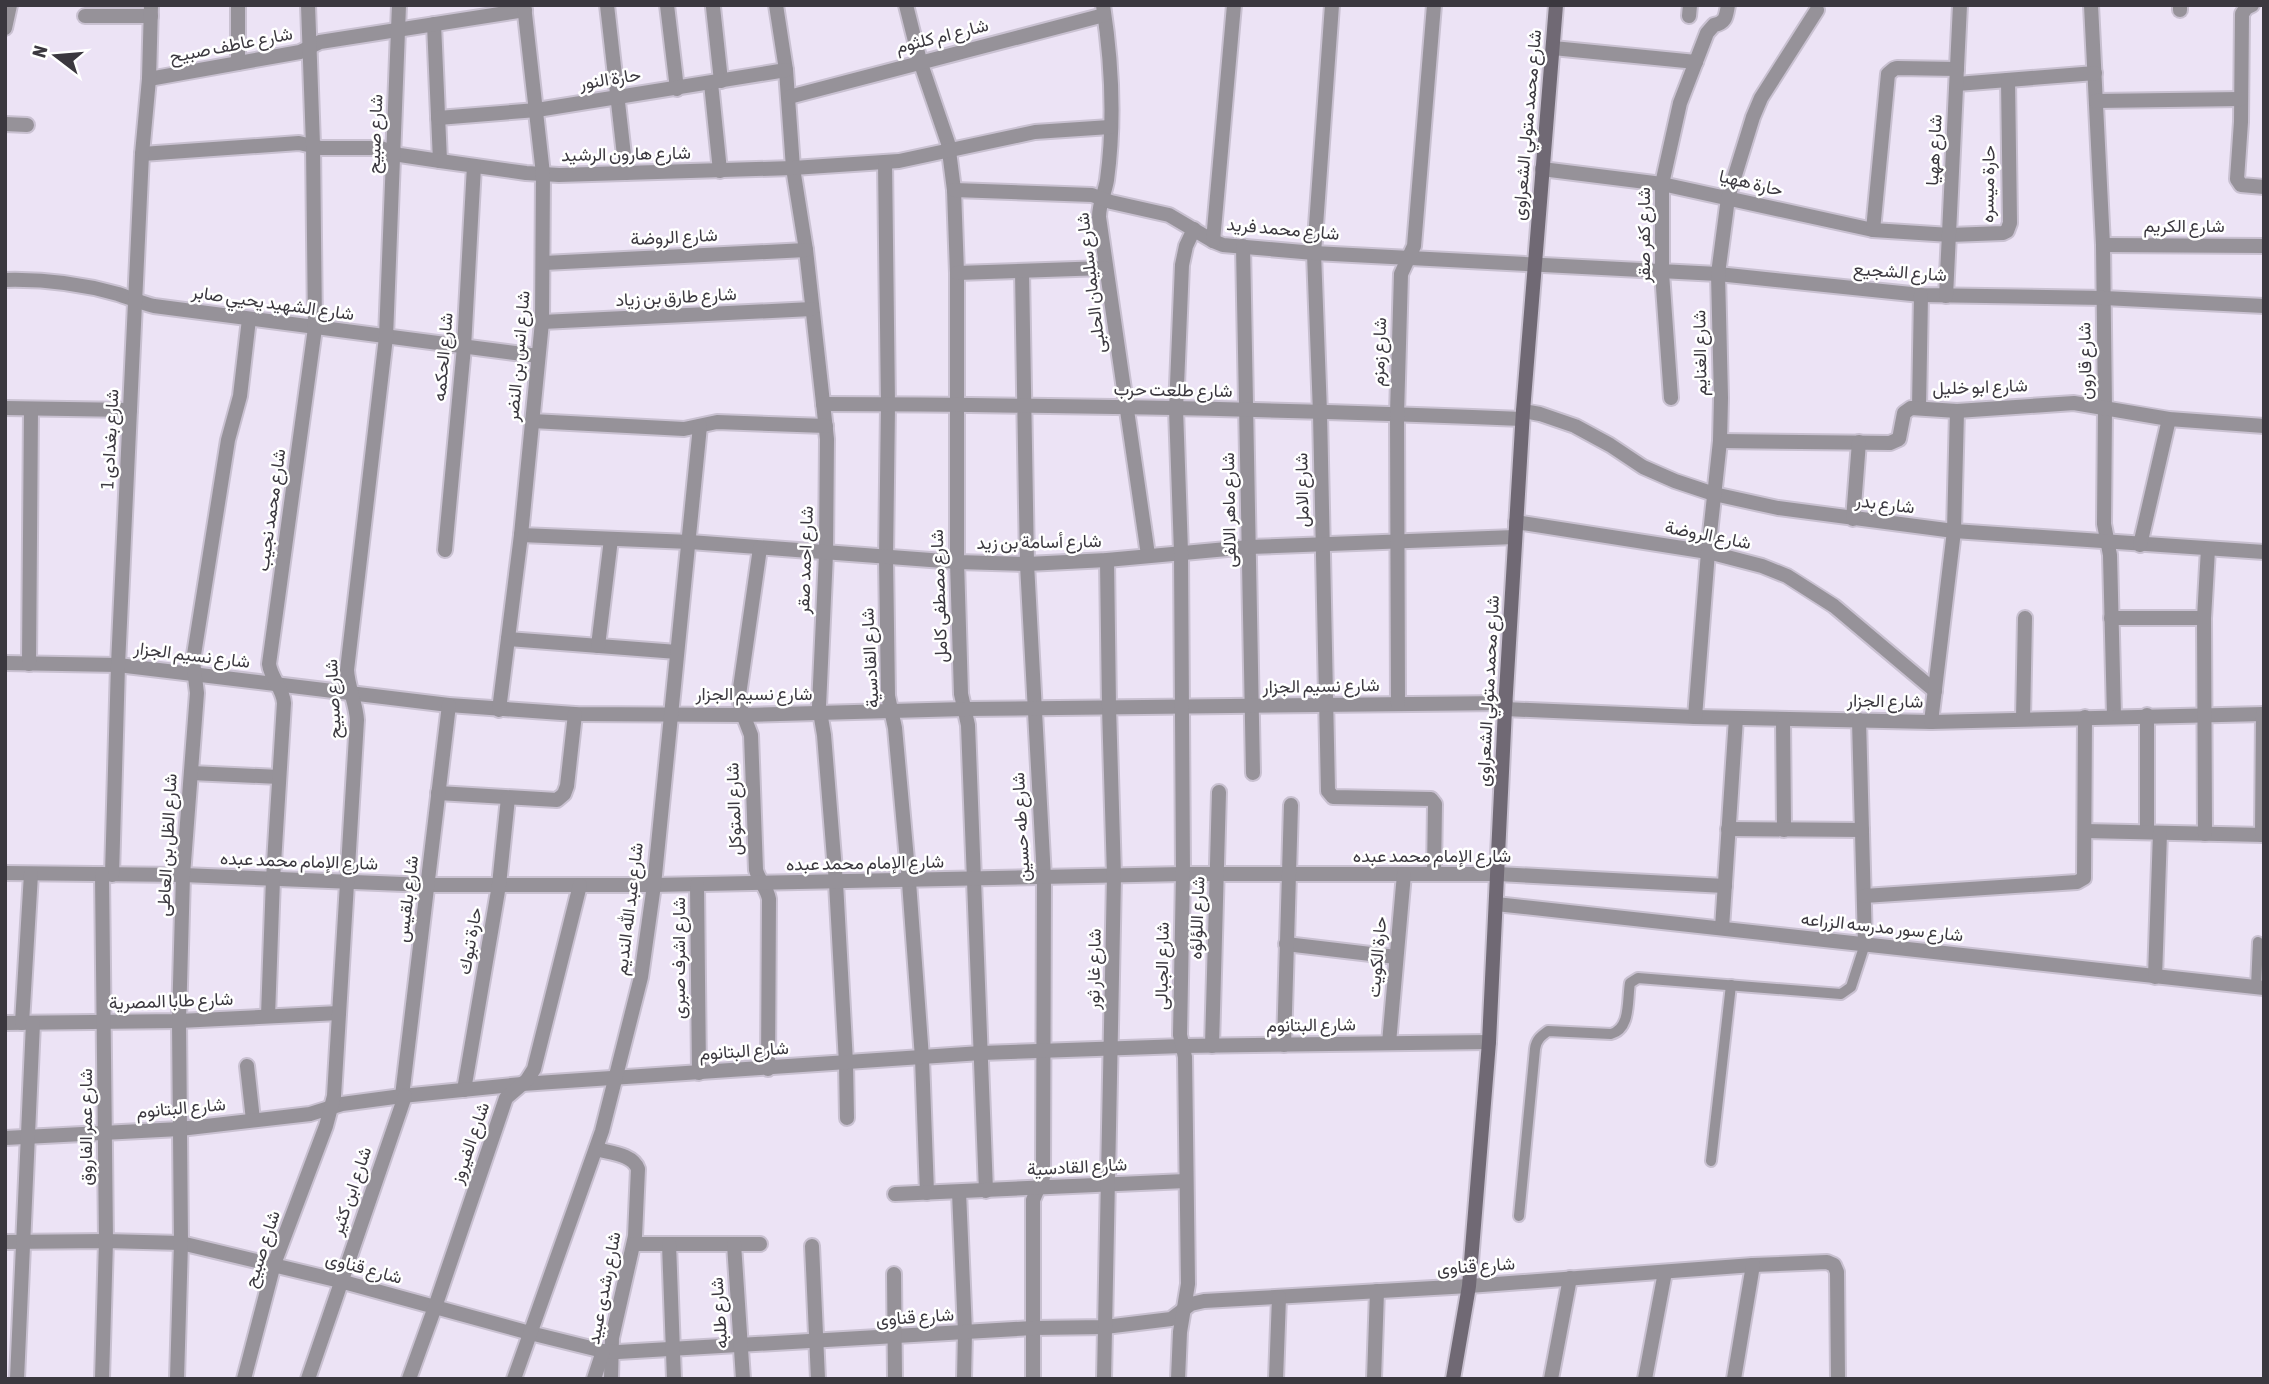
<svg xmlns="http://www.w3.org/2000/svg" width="2269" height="1384" font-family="'Asap Condensed',Vazirmatn,sans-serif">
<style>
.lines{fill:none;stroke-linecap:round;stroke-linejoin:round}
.lane-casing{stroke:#c9c1d1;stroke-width:14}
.street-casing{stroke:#c9c1d1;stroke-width:18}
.secondary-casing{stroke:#c9c1d1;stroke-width:18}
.lane{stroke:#969299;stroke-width:10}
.street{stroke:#969299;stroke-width:14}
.secondary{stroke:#706974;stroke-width:14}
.labels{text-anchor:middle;stroke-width:5;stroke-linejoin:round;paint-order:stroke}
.street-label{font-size:18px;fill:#3b383f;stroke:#fff}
</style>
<rect width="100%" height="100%" fill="#ece3f5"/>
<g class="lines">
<g class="lane-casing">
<g id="lane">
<polyline points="2256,987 2258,942"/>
<polyline points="1711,1161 1731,985"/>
<path d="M1519,1216l16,-167c1,-9 6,-13 13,-18l63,3c20,-5 16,-34 19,-51l8,-5 203,16 10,-7 14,-43"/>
</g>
</g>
<g class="street-casing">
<g id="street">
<polyline points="607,5 626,173"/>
<polyline points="667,5 677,89"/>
<polyline points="776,5 786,70 793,168 806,250 827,439 826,554 819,706 824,735 836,883 846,1063 847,1118"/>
<polyline points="906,5 920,61 948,143 954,190 957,273 957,562 961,694 968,725 986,1191"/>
<path d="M1103,5c9,58 12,116 4,175 -2,12 -8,24 -8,37l49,338"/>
<polyline points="1332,5 1314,253 1320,413 1328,791 1333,797 1431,799 1435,804 1434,874"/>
<polyline points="2091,5 2103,245 2105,409 2104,524 2110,555 2114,716"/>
<polyline points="2180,5 2180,10"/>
<polyline points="2252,5 2246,8 2242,14 2241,122 2237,179 2241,185 2264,187"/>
<polyline points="713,7 721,81"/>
<polyline points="85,16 151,16"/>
<polyline points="1689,16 1690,5"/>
<polyline points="434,24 440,161"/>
<polyline points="5,28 10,5"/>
<polyline points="1553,48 1696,62"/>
<polyline points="238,63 238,5"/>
<polyline points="149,79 300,52 320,42 525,10"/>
<polyline points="711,83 720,171"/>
<polyline points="1957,84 2095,73"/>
<polyline points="789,97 1104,15"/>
<polyline points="2096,101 2241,99"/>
<polyline points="438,118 537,110 786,70"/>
<polyline points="5,124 27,125"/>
<polyline points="142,154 299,143 321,148 381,148 400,155 440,161 526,173 559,175 793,168 899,161 1035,132 1110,127"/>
<polyline points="885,162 888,405 886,558 888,696 895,728 909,882 922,1058 927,1193"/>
<polyline points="1542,169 1662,184 1873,230 1950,235 2003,233 2007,231 2010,223 2008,80"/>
<polyline points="954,190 1092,195 1111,202 1169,215 1213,241 1223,245 1314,253 1718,274 1921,295 2104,298 2264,306"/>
<polyline points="1873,230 1888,74 1894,69 1897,68 1957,69"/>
<polyline points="1213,241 1234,5"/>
<polyline points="2103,245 2264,246"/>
<polyline points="1243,246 1253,773"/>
<polyline points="544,263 806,250"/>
<polyline points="1022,271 1027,564 1044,878 1043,1177 1033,1200 1033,1379"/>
<polyline points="957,273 1105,268"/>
<path d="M5,280c38,-1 77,4 113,14 12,4 24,9 36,12l384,50"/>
<polyline points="1946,296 1960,5"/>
<polyline points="542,322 812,309"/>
<path d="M1671,398l-9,-125v-89l18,-81 27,-70 7,-8c12,-2 12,-9 14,-20"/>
<path d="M823,404c233,1 466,5 699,15"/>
<polyline points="5,408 130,410"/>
<polyline points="1919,408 1921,295"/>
<polyline points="1523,411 1540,414 1575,426 1610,445 1643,467 1675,481 1714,494 1778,508 1954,531 2264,552"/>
<polyline points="532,421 684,429 717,422 826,426"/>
<polyline points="1720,441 1890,443 1899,439 1904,413 1911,408 1957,411 2074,403 2169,419 2264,426"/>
<polyline points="1853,519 1859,442"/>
<polyline points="1516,522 1708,552 1762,566 1787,576 1834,606 1935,691"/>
<polyline points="521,535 690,542 957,562 1027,564 1107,560 1249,547 1515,537"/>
<polyline points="2140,545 2169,419"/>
<path d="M760,548l-21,147 2,14 10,26 5,135c3,11 11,18 13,29l-1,170"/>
<polyline points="445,550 464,347 474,166"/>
<polyline points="2111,618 2204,618"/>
<polyline points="508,639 677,652"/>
<polyline points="598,646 611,539"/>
<polyline points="5,663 118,665 449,705 575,714 744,715 965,709 1506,703"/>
<polyline points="29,664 31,409"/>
<polyline points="1398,704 1397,414 1401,274 1414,246 1434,5"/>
<polyline points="1505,709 1695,717 1931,722 2264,714"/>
<polyline points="499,710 521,535 542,322 543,174 524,5"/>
<polyline points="2147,715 2147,832"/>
<polyline points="1695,717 1708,552 1720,441 1721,398 1718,274 1728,198 1753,117 1761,98 1817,10"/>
<polyline points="1783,719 1784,830"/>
<polyline points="2023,719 2025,618"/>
<polyline points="1859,720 1865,944"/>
<polyline points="1931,722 1954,531 1957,411"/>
<polyline points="191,773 279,777"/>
<polyline points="438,793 557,800 564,794 567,786 575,714"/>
<polyline points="1728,829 1862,830"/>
<polyline points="2085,831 2264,835"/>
<polyline points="2205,834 2204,618 2208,549"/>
<polyline points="2262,835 2263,714"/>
<polyline points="5,873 183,875 428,885 654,885 1183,874 1498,874 1725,886"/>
<polyline points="112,875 118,665 142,154 149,79 151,5"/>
<polyline points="697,885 699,1073"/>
<polyline points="1864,896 2077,882 2084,878 2085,717"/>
<polyline points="1496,904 2264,988"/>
<polyline points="1722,928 1736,718"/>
<polyline points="1286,944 1396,957"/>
<polyline points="2155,977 2160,833"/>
<path d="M268,1016l5,-137 11,-176c-1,-15 -13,-24 -15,-39l46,-336 -2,-183 -5,-140"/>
<polyline points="5,1023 179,1021 339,1013"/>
<polyline points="22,1023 31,874"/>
<polyline points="1389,1043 1404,874"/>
<polyline points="1284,1045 1291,805"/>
<polyline points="1212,1046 1219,792"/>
<polyline points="247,1066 253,1120"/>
<polyline points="464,1090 499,885 508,798"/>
<polyline points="402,1096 449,705"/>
<polyline points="5,1138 180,1129 310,1114 342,1104 402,1096 522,1084 981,1053 1183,1046 1489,1042"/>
<path d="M596,1149c14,4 37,5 42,20l-3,67 -23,102 -1,41"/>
<polyline points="959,1192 965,1332 964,1379"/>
<polyline points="895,1194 1186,1181"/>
<polyline points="5,1242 106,1241 181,1243 340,1281 530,1333 603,1351 618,1352 1033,1328 1105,1327 1171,1319 1191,1304 1204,1301 1469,1286 1753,1265 1827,1262 1834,1265 1837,1272 1838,1379"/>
<polyline points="634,1244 760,1244"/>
<polyline points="669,1244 674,1379"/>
<polyline points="734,1244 743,1379"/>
<polyline points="812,1246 818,1379"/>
<polyline points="894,1274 895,1379"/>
<polyline points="17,1379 33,1023"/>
<polyline points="102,1379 106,1241 102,874"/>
<polyline points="177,1379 181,1243 179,1021 183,875 197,693 193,661 228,440 240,396 249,319"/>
<path d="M244,1379l30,-115 52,-138 8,-30 23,-376c-1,-17 -9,-32 -10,-50l39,-333 13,-332"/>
<polyline points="308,1379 405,1096"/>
<polyline points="409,1379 435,1307 506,1098 527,1080 534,1069 580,885"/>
<polyline points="514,1379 602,1131 641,977 654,885 700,426"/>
<polyline points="594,1379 603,1351"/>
<polyline points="1104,1379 1114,876 1109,707 1107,560"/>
<polyline points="1178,1379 1180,1332 1188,1284 1185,1057 1180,1035 1183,874 1181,552 1176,409 1182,265 1186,246 1194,229"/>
<polyline points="1276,1379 1279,1297"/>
<polyline points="1374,1379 1377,1291"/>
<polyline points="1551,1379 1570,1278"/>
<polyline points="1645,1379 1665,1272"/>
<polyline points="1734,1379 1753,1265"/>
</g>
</g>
<g class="secondary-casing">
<polyline id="secondary" points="1453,1379 1469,1286 1489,1042 1505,709 1523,411 1556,5"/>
</g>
<use href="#lane" class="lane"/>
<use href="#street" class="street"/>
<use href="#secondary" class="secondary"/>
</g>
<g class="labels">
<g class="street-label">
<text transform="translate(942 36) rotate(-14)" y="6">شارع ام كلثوم</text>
<text transform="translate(231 45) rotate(-11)" y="6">شارع عاطف صبيح</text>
<text transform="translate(610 79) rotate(-9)" y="6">حارة النور</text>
<text transform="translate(1527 125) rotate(-85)" y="6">شارع محمد متولي الشعراوى</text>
<text transform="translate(375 134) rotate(-88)" y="6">شارع صبيح</text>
<text transform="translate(1934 150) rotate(-87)" y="6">شارع ههيا</text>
<text transform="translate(626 154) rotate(-1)" y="6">شارع هارون الرشيد</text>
<text transform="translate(1751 183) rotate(13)" y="6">حارة ههيا</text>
<text transform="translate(1988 184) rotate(-89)" y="6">حارة ميسره</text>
<text x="2184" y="232">شارع الكريم</text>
<text transform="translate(1283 229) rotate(5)" y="6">شارع محمد فريد</text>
<text transform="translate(1644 235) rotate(-90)" y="6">شارع كفر صقر</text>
<text transform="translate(674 237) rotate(-3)" y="6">شارع الروضة</text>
<text transform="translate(1900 272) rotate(4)" y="6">شارع الشجيع</text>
<text transform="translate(1091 283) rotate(-97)" y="6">شارع سليمان الحلبى</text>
<text transform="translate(676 297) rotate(-3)" y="6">شارع طارق بن زياد</text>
<text transform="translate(273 303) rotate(8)" y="6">شارع الشهيد يحيي صابر</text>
<text transform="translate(1379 352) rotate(-88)" y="6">شارع زمزم</text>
<text transform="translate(1700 353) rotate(-91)" y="6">شارع الغنايم</text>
<text transform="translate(518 356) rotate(-85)" y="6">شارع انس بن النضر</text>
<text transform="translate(443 357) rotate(-85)" y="6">شارع الحكمه</text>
<text transform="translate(2085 361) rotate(-91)" y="6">شارع قارون</text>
<text transform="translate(1980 387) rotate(-2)" y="6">شارع ابو خليل</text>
<text transform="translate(1173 390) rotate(1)" y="6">شارع طلعت حرب</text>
<text transform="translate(110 439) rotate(-87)" y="6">شارع بغدادى 1</text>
<text transform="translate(1302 490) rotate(-91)" y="6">شارع الامل</text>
<text transform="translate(1885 504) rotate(7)" y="6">شارع بدر</text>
<text transform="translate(271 510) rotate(-82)" y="6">شارع محمد نجيب</text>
<text transform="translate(1229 510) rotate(-91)" y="6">شارع ماهر الالفى</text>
<text transform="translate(1708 535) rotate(11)" y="6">شارع الروضة</text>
<text transform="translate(1039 542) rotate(-1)" y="6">شارع أسامة بن زيد</text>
<text transform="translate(805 560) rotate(-88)" y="6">شارع احمد صقر</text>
<text transform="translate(939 596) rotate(-92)" y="6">شارع مصطفى كامل</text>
<text transform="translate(192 655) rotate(7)" y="6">شارع نسيم الجزار</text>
<text transform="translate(870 658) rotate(-93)" y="6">شارع القادسية</text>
<text transform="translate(1321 686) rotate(-1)" y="6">شارع نسيم الجزار</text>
<text transform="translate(1488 691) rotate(-87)" y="6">شارع محمد متولي الشعراوى</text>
<text x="754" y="700">شارع نسيم الجزار</text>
<text transform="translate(333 699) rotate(-93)" y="6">شارع صبيح</text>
<text transform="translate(1885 701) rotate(1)" y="6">شارع الجزار</text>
<text transform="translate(734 809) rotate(-92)" y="6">شارع المتوكل</text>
<text transform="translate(1021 827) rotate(-93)" y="6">شارع طه حسين</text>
<text transform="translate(167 845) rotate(-87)" y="6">شارع الظل بن العاطى</text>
<text x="1432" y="862">شارع الإمام محمد عبده</text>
<text transform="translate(299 861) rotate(2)" y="6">شارع الإمام محمد عبده</text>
<text transform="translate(865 863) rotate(-1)" y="6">شارع الإمام محمد عبده</text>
<text transform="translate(407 899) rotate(-83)" y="6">شارع بلقيس</text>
<text transform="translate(629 909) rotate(-83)" y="6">شارع عبد الله النديم</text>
<text transform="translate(1197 918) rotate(-88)" y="6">شارع اللؤلؤه</text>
<text transform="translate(1882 927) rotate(6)" y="6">شارع سور مدرسه الزراعه</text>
<text transform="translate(470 941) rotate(-80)" y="6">حارة تبوك</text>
<text transform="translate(1377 957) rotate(-85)" y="6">حارة الكويت</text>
<text transform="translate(679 958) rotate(-90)" y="6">شارع اشرف صبرى</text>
<text transform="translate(1162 966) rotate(-89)" y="6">شارع الجبالى</text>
<text transform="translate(1094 969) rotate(-89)" y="6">شارع غار ثور</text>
<text transform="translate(171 1001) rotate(-2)" y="6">شارع طابا المصرية</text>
<text transform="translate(1311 1025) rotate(-1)" y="6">شارع البتانوم</text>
<text transform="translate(744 1051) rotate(-4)" y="6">شارع البتانوم</text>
<text transform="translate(181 1108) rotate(-5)" y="6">شارع البتانوم</text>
<text transform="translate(86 1127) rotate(-90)" y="6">شارع عمر الفاروق</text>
<text transform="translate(470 1143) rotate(-71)" y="6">شارع الفيروز</text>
<text transform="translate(1077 1167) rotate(-3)" y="6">شارع القادسية</text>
<text transform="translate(351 1191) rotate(-71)" y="6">شارع ابن كثير</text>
<text transform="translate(262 1249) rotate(-72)" y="6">شارع صبيح</text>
<text transform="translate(1476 1266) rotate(-4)" y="6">شارع قناوى</text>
<text transform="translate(364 1268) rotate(15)" y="6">شارع قناوى</text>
<text transform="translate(604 1288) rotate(-79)" y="6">شارع رشدى عبيد</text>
<text transform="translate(719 1313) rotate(-94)" y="6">شارع طلبه</text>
<text transform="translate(915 1317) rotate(-4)" y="6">شارع قناوى</text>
</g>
</g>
<rect width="2269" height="1384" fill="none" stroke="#3b383f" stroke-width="14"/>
<g transform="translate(56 56) rotate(286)" stroke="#ffffff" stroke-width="5" paint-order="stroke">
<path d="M0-5L12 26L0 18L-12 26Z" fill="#3b383f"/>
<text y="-10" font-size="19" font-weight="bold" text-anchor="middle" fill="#3b383f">N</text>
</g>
</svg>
